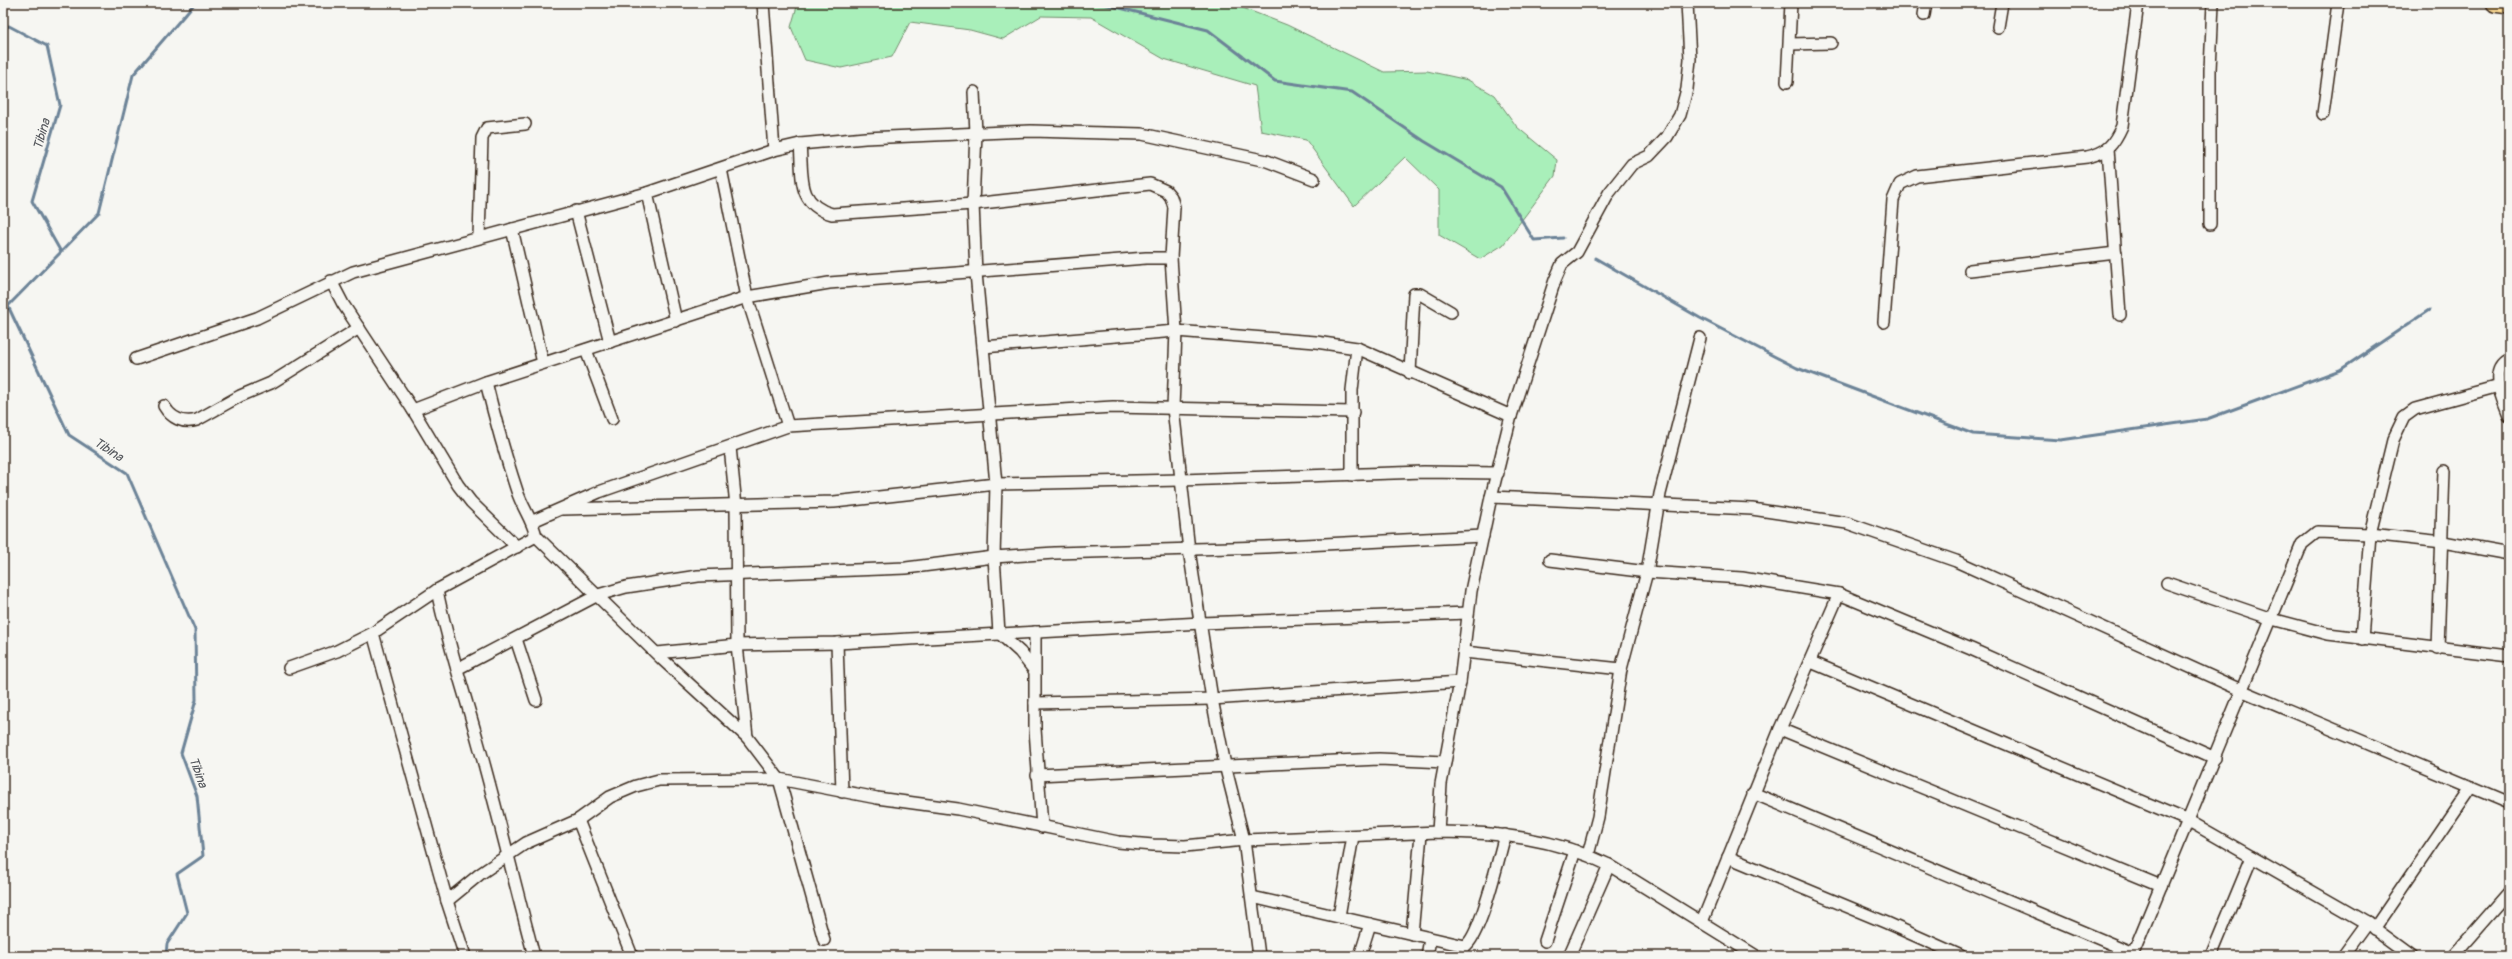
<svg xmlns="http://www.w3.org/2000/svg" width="2512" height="959" font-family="Pangolin,sans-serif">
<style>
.green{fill:#a9efba;stroke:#728c6c}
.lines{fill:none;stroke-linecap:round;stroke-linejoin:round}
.stream{stroke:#6c8397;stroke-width:3}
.minor-casing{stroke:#3b2a1e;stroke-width:14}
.primary-casing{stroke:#3b2a1e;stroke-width:20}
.minor{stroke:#f6f6f2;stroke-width:11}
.primary{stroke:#ffdd96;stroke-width:17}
.labels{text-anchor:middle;stroke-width:3.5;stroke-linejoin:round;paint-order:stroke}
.water-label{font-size:13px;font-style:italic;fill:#53565b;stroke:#f6f6f2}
</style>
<rect width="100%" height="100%" fill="#f6f6f2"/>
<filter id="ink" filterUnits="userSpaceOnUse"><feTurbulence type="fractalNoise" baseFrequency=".025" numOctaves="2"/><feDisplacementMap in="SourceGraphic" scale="8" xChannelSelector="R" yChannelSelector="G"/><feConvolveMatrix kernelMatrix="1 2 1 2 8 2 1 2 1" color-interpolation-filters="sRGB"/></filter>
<g filter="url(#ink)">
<polygon class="green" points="798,3 1230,3 1287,25 1384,72 1427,71 1468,80 1494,95 1517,127 1557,160 1555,176 1503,245 1480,259 1439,235 1439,190 1405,157 1354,206 1306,140 1261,131 1255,86 1164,59 1091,17 1041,16 1003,39 970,30 910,22 892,57 841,68 805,60 791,27"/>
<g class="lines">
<g class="stream">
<polyline points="1092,3 1108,5 1208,30 1275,81 1352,92 1424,141 1501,187 1534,240 1563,238"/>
<polyline points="3,28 9,26 47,46 60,105 32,201 61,252 8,306 69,435 127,473 195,630 196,700 181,753 197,796 203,856 177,874 187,913 167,944 166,956"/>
<polyline points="61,252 99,213 133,75 194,4 198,3"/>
<polyline points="1595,258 1700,318 1797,368 1973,434 2061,440 2207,419 2340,370 2429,310"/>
</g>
<g class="minor-casing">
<g id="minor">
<polyline points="763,3 774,150"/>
<polyline points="1924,15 1926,3"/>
<polyline points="1998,27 2002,3"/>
<polyline points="1790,44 1831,43"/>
<polyline points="1787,82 1791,3"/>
<polyline points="974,92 976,133 973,204 976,273 996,484 994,557 999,633 1020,652 1034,670"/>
<polyline points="2323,114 2338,3"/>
<path d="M800,144c3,32 -4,60 32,70l141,-10 177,-20 16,7 5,6 3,10 -3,51 5,73 -3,77 16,142 23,149 13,66 19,75 15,116"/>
<polyline points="2108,149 2120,315"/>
<polyline points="721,169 747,297 788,426"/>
<polyline points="647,193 676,321"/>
<polyline points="576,211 610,342"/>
<polyline points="2210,224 2210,70 2213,3"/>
<polyline points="512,229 543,363"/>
<polyline points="479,237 482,138 487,128 525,124"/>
<polyline points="1970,270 2116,253"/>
<polyline points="331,281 343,304 413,410 458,485 471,502 517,547"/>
<path d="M1884,322l9,-122 7,-16 17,-8 170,-19c20,-4 27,-13 35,-31l16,-123"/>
<polyline points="983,347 1176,331 1316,342 1357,348 1511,416"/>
<polyline points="586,350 612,419"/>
<polyline points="136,359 257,318 353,272 647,193 774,150 800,144 865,138 1031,131 1142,134 1267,161 1314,179"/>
<path d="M2509,360c-22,11 -6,39 0,56"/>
<polyline points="1410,373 1414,294 1420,294 1451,312"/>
<path d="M486,382c9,37 19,73 31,109 5,16 15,28 19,45l127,124 84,77 32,42 45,161"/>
<path d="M164,406c7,12 19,18 33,14l43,-24 31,-13 88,-55"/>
<polyline points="413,410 486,382 747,297 829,283 1146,258 1171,258"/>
<polyline points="730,447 736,506 737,645 747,737"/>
<polyline points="1352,475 1352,390 1357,348"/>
<polyline points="1491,497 1752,509 1847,523 1956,561 2243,691 2509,803"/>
<polyline points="563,509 834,502 996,484 1181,480 1424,472 1498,473"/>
<polyline points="533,521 599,492 788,426 1113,407 1353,412"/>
<polyline points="1550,560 1647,572 1742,578 1839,594 1971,649 2215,758"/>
<polyline points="2167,583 2272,619 2328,634 2509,656"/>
<path d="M437,590c10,52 27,101 41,152 20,71 37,143 56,214"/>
<polyline points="1035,632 1035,729 1042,827"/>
<polyline points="373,633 447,901 465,956"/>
<polyline points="516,639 536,700"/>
<polyline points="2362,639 2370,534 2393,440 2404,417 2415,409 2499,386"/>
<polyline points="837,643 842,792"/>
<polyline points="2438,649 2444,471"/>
<polyline points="1464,652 1621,669"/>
<polyline points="657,653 737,645 837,643 1201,623 1468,613"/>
<polyline points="1811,662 2189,821 2367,923 2412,956"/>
<polyline points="289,668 337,651 373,633 437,590 536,536"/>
<polyline points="457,669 598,595 626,587 698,576 906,568 994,557 1055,553 1265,547 1483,536"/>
<polyline points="1035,703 1212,699 1460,682"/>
<polyline points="1780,729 2161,886"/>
<polyline points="1037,775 1379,759 1445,762"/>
<polyline points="1753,793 2133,953"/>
<polyline points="578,820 632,956"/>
<polyline points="1438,832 1441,784 1460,682 1471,591 1491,497 1511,416 1555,280 1562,264 1577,252 1609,193 1632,164 1649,156 1667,137 1680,115 1687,89 1690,59 1687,3"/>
<polyline points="1588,855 1598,817 1621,669 1647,572 1660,494 1700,338"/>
<polyline points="1728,857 1887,923 1961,956"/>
<path d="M1252,897l213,49c16,-10 34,-90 40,-111"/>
<path d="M447,901l33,-27 46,-31 52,-23 32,-23 26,-11 23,-6 120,-1 98,19 81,11 160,33 35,3 32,1 59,-6 194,-8c59,0 117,6 171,33l147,91"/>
<polyline points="1339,916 1353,836"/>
<polyline points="1702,922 1780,729 1839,594"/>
<polyline points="2374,929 2471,787"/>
<polyline points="1412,934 1421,834"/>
<polyline points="1545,941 1575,851"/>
<polyline points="1360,956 1370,924"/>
<polyline points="1427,956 1430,939"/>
<polyline points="1569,956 1609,865"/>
<polyline points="2132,956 2302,544 2317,532 2370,534 2443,542 2509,554"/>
<polyline points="2211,956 2252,857"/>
<polyline points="2343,956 2367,923"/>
<polyline points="2453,956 2509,892"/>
</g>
</g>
<g class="primary-casing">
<polyline id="primary" points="2495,3 2509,5"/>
</g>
<use href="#minor" class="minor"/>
<use href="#primary" class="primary"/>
</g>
</g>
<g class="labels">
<g class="water-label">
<text transform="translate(41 134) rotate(-74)" y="5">Tibina</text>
<text transform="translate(109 449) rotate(33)" y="5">Tibina</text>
<text transform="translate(199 772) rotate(70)" y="5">Tibina</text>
</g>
</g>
<rect width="2512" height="959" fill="none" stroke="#f6f6f2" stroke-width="16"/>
<rect x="8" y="8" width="2496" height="943" fill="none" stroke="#3b2a1e" stroke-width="1.5" filter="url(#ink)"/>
</svg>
